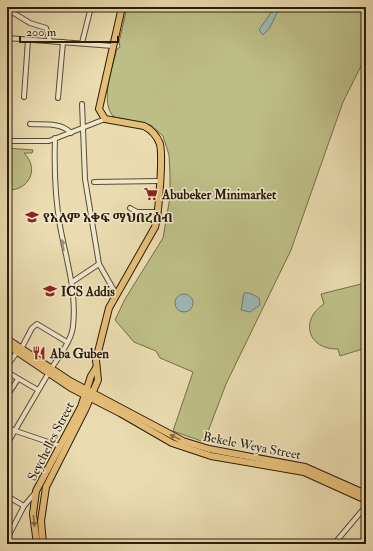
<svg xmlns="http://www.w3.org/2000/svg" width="373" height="551" font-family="'IM FELL Double Pica','Noto Serif Ethiopic',serif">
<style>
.green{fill:#bdbe86;stroke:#746d48}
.water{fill:#9db9b7;stroke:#6f7a72}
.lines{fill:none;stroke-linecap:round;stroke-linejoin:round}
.minor-casing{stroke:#5a4c34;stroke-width:6}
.primary-casing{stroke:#2a1c0a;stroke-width:8}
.minor{stroke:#f1e8cc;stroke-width:4}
.primary{stroke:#e5be78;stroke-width:6}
.oneway{fill:#978c75}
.oneway2{fill:#886d41}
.labels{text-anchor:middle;stroke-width:3;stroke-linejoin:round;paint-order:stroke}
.poi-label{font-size:13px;font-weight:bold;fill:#2a1c0a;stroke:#f1e8cc;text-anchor:start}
.street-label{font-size:13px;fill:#2a1c0a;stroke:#f1e8cc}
</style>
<rect width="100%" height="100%" fill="#eadcb0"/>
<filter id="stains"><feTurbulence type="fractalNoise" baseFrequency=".005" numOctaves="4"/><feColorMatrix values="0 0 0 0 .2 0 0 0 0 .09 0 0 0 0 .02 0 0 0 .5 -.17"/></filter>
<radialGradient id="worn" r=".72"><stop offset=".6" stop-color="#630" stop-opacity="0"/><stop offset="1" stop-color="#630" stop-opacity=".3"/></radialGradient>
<g class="green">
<path d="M127,7h239v49l-23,46 -52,148 -65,134 -22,58 -31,-11 20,-59 -33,-14 -4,-7 -22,-9 -19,-22 10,-21 38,-61 7,-41v-23l-1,-19 -6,-19 -12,-11 -37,-8c-15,-14 -1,-51 3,-68l3,-2 -1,-5z"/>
<path d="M7,148l26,2 -1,3h-8c16,16 5,38 -17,37z"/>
<path d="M365,283l1,65 -26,8 -2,-7c-30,1 -39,-29 -14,-45l-3,-10z"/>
</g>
<g class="water">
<polygon points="277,8 278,11 269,29 263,35 259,30 272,11"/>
<polygon points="244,293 250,293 259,298 260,305 250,312 241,310"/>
<circle cx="184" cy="303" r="9"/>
</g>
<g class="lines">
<g class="minor-casing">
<g id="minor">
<polyline points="114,7 122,8"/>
<polyline points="7,9 30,23 46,28 50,41"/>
<polyline points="7,38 113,46"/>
<polyline points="82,43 91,7"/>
<polyline points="24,97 28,40"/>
<polyline points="58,98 63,42"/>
<polyline points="82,104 85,179 99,264 116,294"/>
<path d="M30,124c14,1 31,-2 41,9"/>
<polyline points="7,141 49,141 105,119"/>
<polyline points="94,182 159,181"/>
<polyline points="130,208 137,212 158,212"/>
<polyline points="72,282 99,264"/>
<polyline points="21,349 32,328 37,324 67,342"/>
<polyline points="7,366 17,352"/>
<path d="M51,369c8,-13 21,-29 22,-43 4,-34 -7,-67 -13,-100 -5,-29 -6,-58 -5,-88"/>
<polyline points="7,372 38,390"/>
<polyline points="7,396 18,379"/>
<polyline points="7,428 60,446"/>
<polyline points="7,444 48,374"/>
<polyline points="7,496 24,506"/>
<polyline points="7,539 24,506 36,492"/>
<polyline points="334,544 366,506"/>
</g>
</g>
<g class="primary-casing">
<g id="primary">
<polyline points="7,339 70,381 183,441 209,449 305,467 366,494"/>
<polyline points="7,345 71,388 120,413 172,443 211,456 304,472 366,500"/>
<polyline points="37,544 33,514 36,491 81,407 91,376 96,368"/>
<path d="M43,544l-2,-23 5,-34 39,-77 13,-30 -2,-20 13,-52 46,-81 2,-8c2,-17 6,-60 3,-75 -3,-8 -8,-14 -16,-18l-39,-7 -6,-10 23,-102"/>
</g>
</g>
<use href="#minor" class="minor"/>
<use href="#primary" class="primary"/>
</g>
<defs><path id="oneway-solid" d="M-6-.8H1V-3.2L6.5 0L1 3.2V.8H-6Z"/></defs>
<use class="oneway" href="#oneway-solid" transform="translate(63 245) rotate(-100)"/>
<g class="oneway2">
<use href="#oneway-solid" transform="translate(175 437) rotate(-154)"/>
<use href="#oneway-solid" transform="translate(34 521) rotate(84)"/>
</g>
<defs>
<g id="supermarket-bare" transform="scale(1.08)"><path d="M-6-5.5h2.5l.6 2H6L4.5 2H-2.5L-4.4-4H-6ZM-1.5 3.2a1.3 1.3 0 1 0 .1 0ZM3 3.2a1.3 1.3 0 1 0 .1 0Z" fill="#8f2418" stroke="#f1e8cc" stroke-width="2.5" paint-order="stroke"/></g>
<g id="school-bare" transform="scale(1.08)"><path d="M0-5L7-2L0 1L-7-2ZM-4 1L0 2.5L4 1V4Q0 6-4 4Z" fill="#8f2418" stroke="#f1e8cc" stroke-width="2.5" paint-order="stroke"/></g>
<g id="restaurant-bare" transform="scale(1.08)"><path d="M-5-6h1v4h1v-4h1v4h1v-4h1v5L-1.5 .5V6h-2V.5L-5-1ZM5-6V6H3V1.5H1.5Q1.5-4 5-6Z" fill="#8f2418" stroke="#f1e8cc" stroke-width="2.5" paint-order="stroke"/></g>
</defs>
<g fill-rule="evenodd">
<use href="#supermarket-bare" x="151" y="194"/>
<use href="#school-bare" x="32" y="217"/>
<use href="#school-bare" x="50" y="291"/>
<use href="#restaurant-bare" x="39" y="353"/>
</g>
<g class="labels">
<g class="poi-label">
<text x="162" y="199">Abubeker Minimarket</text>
<text x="43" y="222">የአለም አቀፍ ማህበረስብ</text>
<text x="61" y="296">ICS Addis</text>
<text x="50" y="358">Aba Guben</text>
</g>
<g class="street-label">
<text transform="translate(50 441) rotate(-63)" y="5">Seychelles Street</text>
<text transform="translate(252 445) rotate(11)" y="5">Bekele Weya Street</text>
</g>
</g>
<rect width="373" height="551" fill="none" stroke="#eadcb0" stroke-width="24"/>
<rect x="8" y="8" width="357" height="535" fill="none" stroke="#2a1c0a" stroke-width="2"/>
<rect x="12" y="12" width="349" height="527" fill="none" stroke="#2a1c0a"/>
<path d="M20 36v6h98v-6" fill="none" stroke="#2a1c0a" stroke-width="2"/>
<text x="26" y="36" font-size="12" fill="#2a1c0a" stroke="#f1e8cc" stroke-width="3" paint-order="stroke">200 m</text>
<rect width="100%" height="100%" filter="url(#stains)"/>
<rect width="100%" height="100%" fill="url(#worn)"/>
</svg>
